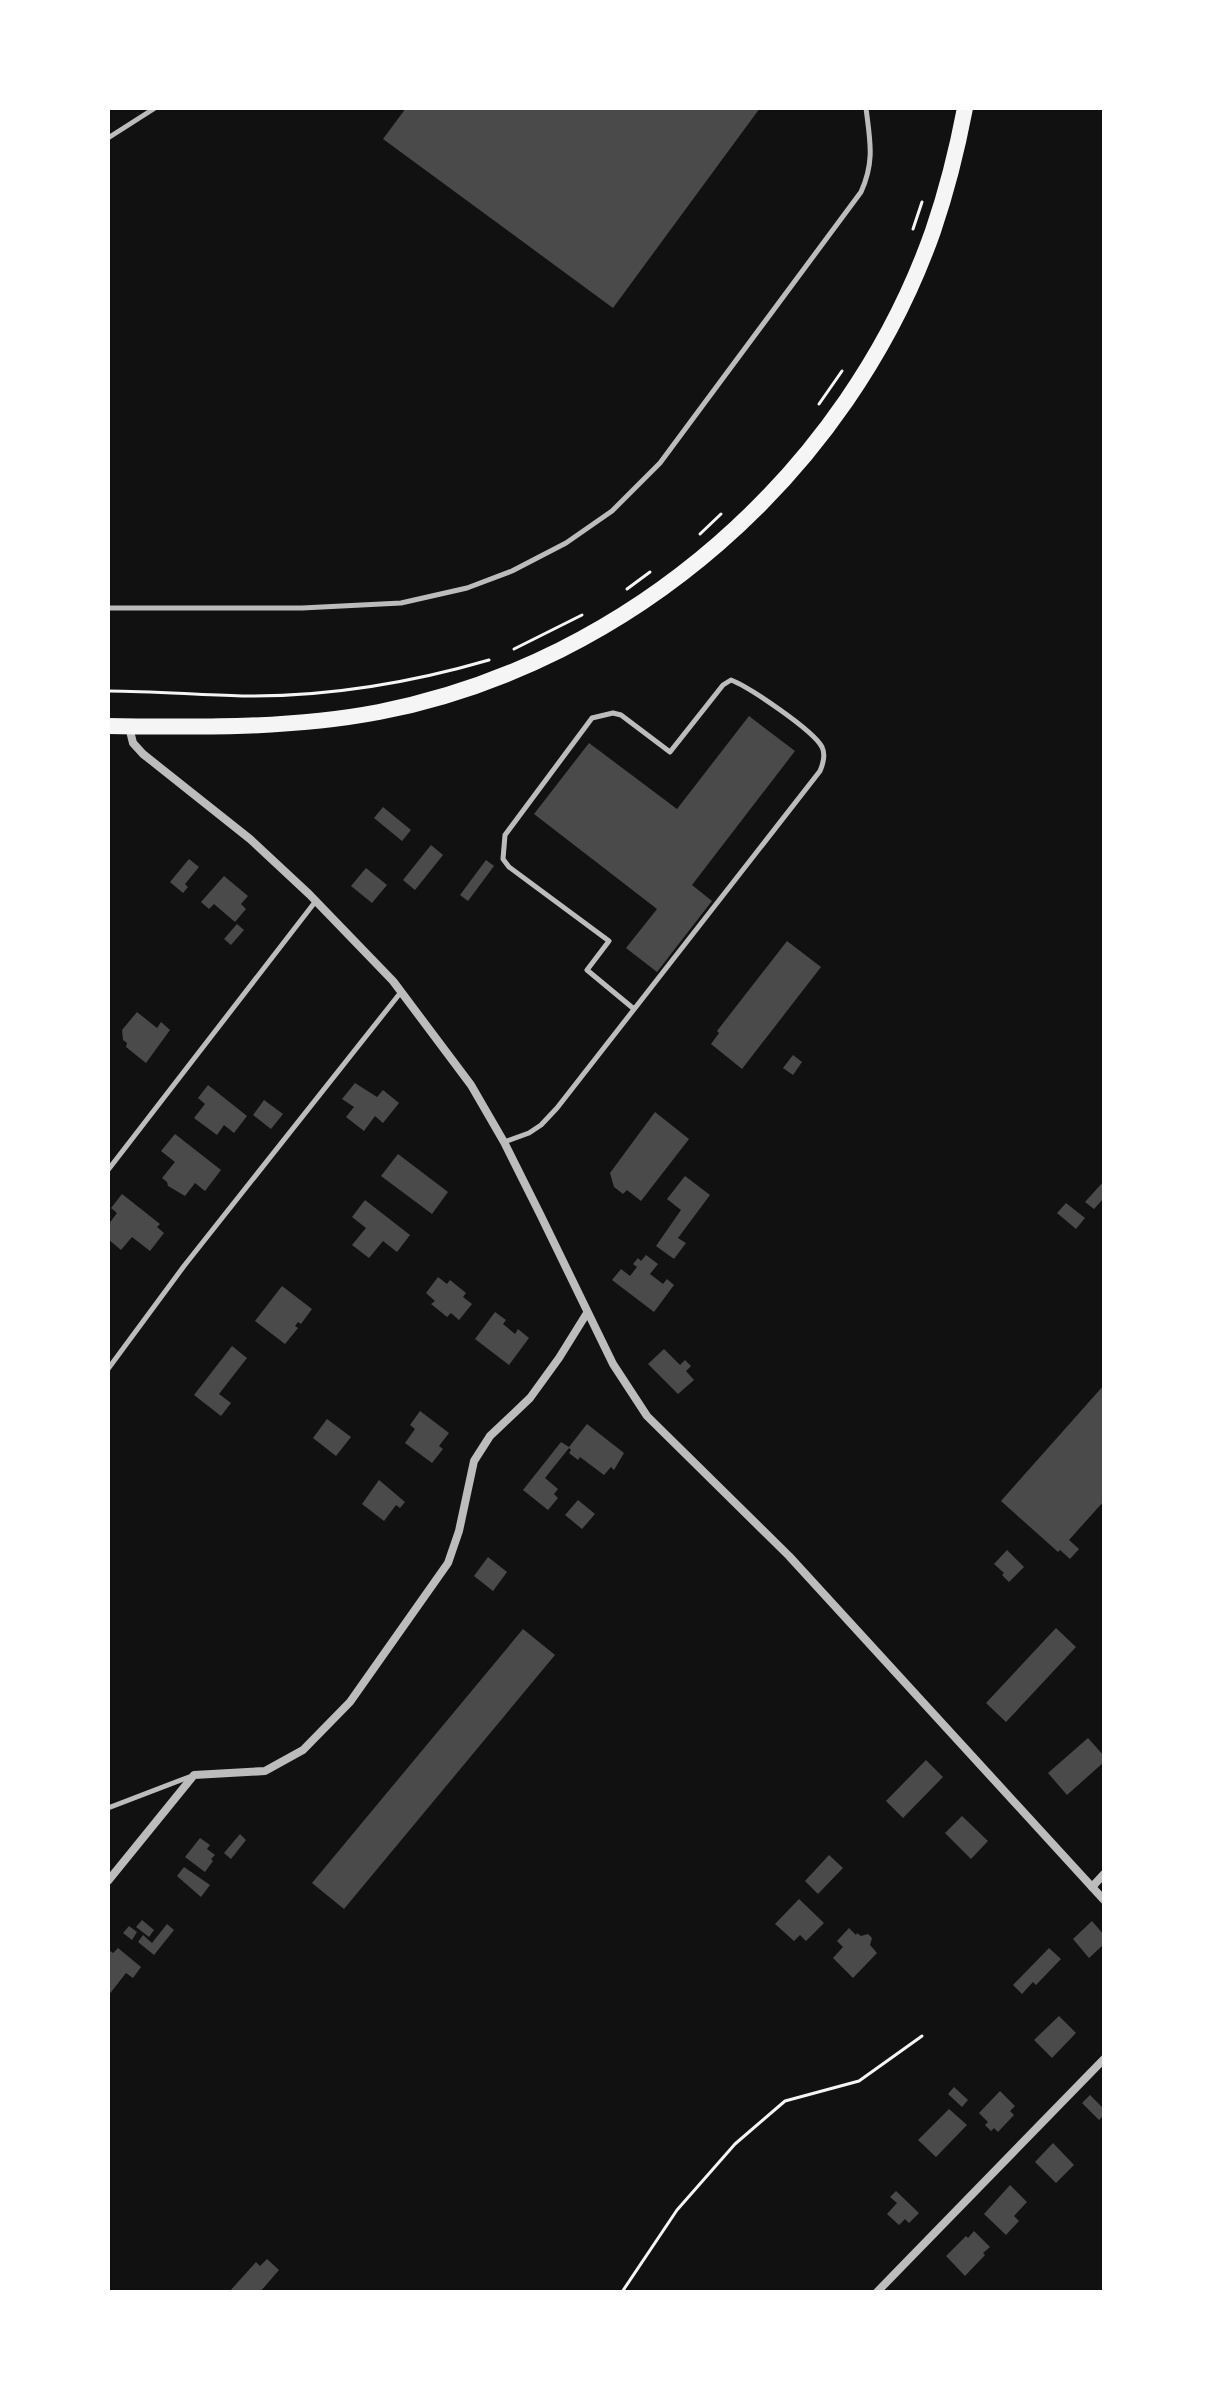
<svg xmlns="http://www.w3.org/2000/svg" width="1212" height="2400" font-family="Karla,sans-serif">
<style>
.building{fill:#4a4a4a}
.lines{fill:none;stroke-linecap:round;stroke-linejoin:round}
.path{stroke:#f5f5f5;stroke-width:3}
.service{stroke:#bcbcbc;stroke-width:5}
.minor{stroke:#bcbcbc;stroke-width:8}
.primary{stroke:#f5f5f5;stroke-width:16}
</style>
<rect width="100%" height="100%" fill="#111"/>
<g class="building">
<polygon points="406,108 760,108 613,308 383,139"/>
<polygon points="749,716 795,751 692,885 712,901 657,972 626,948 657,909 534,814 589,743 677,809"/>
<polygon points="383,807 411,830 402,841 374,818"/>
<polygon points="431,845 443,855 415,890 403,880"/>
<polygon points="189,859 199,867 185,884 188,887 183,893 170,882"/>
<polygon points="486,860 494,866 468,901 460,895"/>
<polygon points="366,868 387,885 372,903 351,886"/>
<polygon points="224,876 248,896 241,904 246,909 235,922 214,904 209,909 201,902"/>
<polygon points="237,924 244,930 231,945 224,939"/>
<polygon points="787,941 821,967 742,1069 711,1044 719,1033 717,1031"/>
<polygon points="137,1012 157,1028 161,1022 170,1030 146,1063 126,1047 127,1043 123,1040 122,1030"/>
<polygon points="793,1055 802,1062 793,1075 783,1068"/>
<polygon points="355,1083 377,1097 383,1090 399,1103 383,1123 375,1116 364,1131 346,1117 354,1107 342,1099"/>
<polygon points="208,1085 247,1116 234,1133 224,1125 217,1135 194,1118 205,1104 198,1098"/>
<polygon points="264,1100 283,1114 271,1129 253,1115"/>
<polygon points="655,1112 689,1139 641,1201 627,1190 623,1194 614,1187 610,1173"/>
<polygon points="175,1134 221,1170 205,1191 195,1183 185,1196 168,1186 167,1182 162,1178 175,1162 161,1151"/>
<polygon points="398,1154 448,1192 432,1214 381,1176"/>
<polygon points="685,1176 710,1195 678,1238 686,1243 674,1259 656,1246 681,1210 667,1199"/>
<polygon points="1104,1181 1104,1198 1094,1209 1085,1202"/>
<polygon points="122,1194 160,1224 157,1227 164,1233 150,1251 132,1237 121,1250 108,1239 108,1225 117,1213 111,1208"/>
<polygon points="365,1200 410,1235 397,1252 383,1241 369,1258 352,1245 366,1228 352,1217"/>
<polygon points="1066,1203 1085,1218 1076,1229 1057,1213"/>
<polygon points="646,1255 658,1264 650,1274 663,1284 667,1279 674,1285 654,1312 612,1280 621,1269 630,1276 637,1267 633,1264 638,1258 641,1261"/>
<polygon points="438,1277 447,1284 450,1280 466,1293 463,1297 472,1304 459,1320 451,1313 447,1317 431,1304 435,1301 426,1293"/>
<polygon points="282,1286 312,1309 301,1324 298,1322 295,1326 298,1328 285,1344 255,1321"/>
<polygon points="495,1312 506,1320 503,1324 515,1334 518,1329 529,1338 509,1365 475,1339"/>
<polygon points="232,1346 247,1358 219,1394 231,1403 221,1416 194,1395"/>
<polygon points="664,1349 680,1365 685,1360 691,1366 686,1371 694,1380 678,1394 648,1364"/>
<polygon points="1104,1385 1104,1501 1069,1540 1079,1549 1070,1559 1060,1550 1058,1552 1001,1501"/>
<polygon points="420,1411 449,1433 439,1446 443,1449 432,1463 405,1443 415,1429 410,1425"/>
<polygon points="327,1419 351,1437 336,1456 313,1438"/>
<polygon points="587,1424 624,1453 614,1470 611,1467 604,1475 580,1457 578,1460 569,1453 571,1450 569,1448 545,1478 558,1489 554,1494 558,1498 548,1510 523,1490 561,1442 569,1447"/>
<polygon points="379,1480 405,1502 400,1508 396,1505 384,1521 362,1504"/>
<polygon points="578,1500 595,1514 582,1529 565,1515"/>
<polygon points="1007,1550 1024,1567 1009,1582 1002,1575 1004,1573 994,1564"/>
<polygon points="488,1557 507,1572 493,1591 474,1576"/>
<polygon points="1056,1628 1076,1647 1006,1722 986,1703"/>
<polygon points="523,1629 555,1655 344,1909 312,1883"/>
<polygon points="1088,1738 1104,1756 1104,1762 1067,1795 1048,1773"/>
<polygon points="926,1760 943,1777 903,1818 886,1801"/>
<polygon points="962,1816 988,1841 971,1859 945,1833"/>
<polygon points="240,1834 246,1840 231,1859 224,1853"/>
<polygon points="200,1838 210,1845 207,1849 215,1855 211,1859 213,1861 205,1872 185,1857"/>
<polygon points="829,1855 843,1868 818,1894 805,1881"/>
<polygon points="184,1867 210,1885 201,1897 177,1876"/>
<polygon points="799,1899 824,1923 806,1941 800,1935 794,1941 775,1924"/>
<polygon points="142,1920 154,1930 149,1937 136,1927"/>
<polygon points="1092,1921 1104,1935 1104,1944 1089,1958 1073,1939"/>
<polygon points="167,1924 174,1930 154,1955 138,1942 143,1935 152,1943"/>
<polygon points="129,1926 137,1932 132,1940 123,1933"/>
<polygon points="849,1928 856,1935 857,1933 861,1936 868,1934 872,1938 870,1945 877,1953 853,1978 833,1958 843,1947 837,1941"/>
<polygon points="118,1948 141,1967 133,1978 126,1973 108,1996 108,1949 113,1953"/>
<polygon points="1049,1948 1061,1959 1036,1985 1033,1982 1022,1994 1013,1985"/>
<polygon points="1059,2016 1076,2033 1052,2058 1034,2040"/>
<polygon points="954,2087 968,2100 962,2107 948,2094"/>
<polygon points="1000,2091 1015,2106 1010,2111 1014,2115 998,2132 994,2128 991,2131 985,2125 988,2122 979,2113"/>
<polygon points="1090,2095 1104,2109 1104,2115 1099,2120 1082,2103"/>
<polygon points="949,2109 967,2125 936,2157 918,2140"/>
<polygon points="1053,2143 1074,2165 1056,2183 1035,2162"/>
<polygon points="1010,2185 1027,2202 1014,2216 1019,2221 1006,2235 984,2214"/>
<polygon points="896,2191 919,2213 909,2223 905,2219 899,2225 887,2214 897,2203 890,2197"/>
<polygon points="974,2231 990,2247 983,2253 985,2255 965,2276 946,2256 966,2236 968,2238"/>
<polygon points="267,2259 279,2270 260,2292 229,2292 256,2262 260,2266"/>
</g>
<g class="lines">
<g class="path">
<polyline points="913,229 922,202"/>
<polyline points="819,404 842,371"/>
<polyline points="700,534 721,514"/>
<polyline points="627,589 650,572"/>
<polyline points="514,649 582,615"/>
<path d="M108,691c45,0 89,4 134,5 82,1 168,-13 247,-36"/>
<polyline points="622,2292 677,2210 735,2144 785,2101 859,2081 922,2036"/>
</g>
<g class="service">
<polyline points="108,138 155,108"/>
<path d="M108,608h194l99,-5 66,-15 45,-17 54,-28 46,-32 48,-48 201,-271c14,-31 9,-51 5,-84"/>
<path d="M504,1142l25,-9 12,-8 16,-17 263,-337c3,-7 6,-16 2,-24 -9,-17 -73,-60 -91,-67l-8,5 -53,67 -49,-37 -8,-2 -21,5 -87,117 -2,24 6,8 100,74 -22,29 47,39"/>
<polyline points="108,1170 315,902"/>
<polyline points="108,1369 184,1266 401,992"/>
<polyline points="108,1808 189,1777"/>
</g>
<g class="minor">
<polyline points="129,727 133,743 143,754 250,839 309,894 393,981 471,1085 504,1142 541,1216 613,1364 647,1416 789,1556 1104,1900"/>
<polyline points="108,1881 194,1775 265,1771 303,1750 350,1702 448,1563 459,1531 474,1461 490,1436 530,1398 559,1358 587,1313"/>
<polyline points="1092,1887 1104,1874"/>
<polyline points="877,2292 1104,2059"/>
</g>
<path class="primary" d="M108,726c91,1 182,3 271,-14 252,-49 469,-240 554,-481 14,-41 24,-81 32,-123"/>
</g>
<rect width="1212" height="2400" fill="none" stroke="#ffffff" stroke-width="220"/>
</svg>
